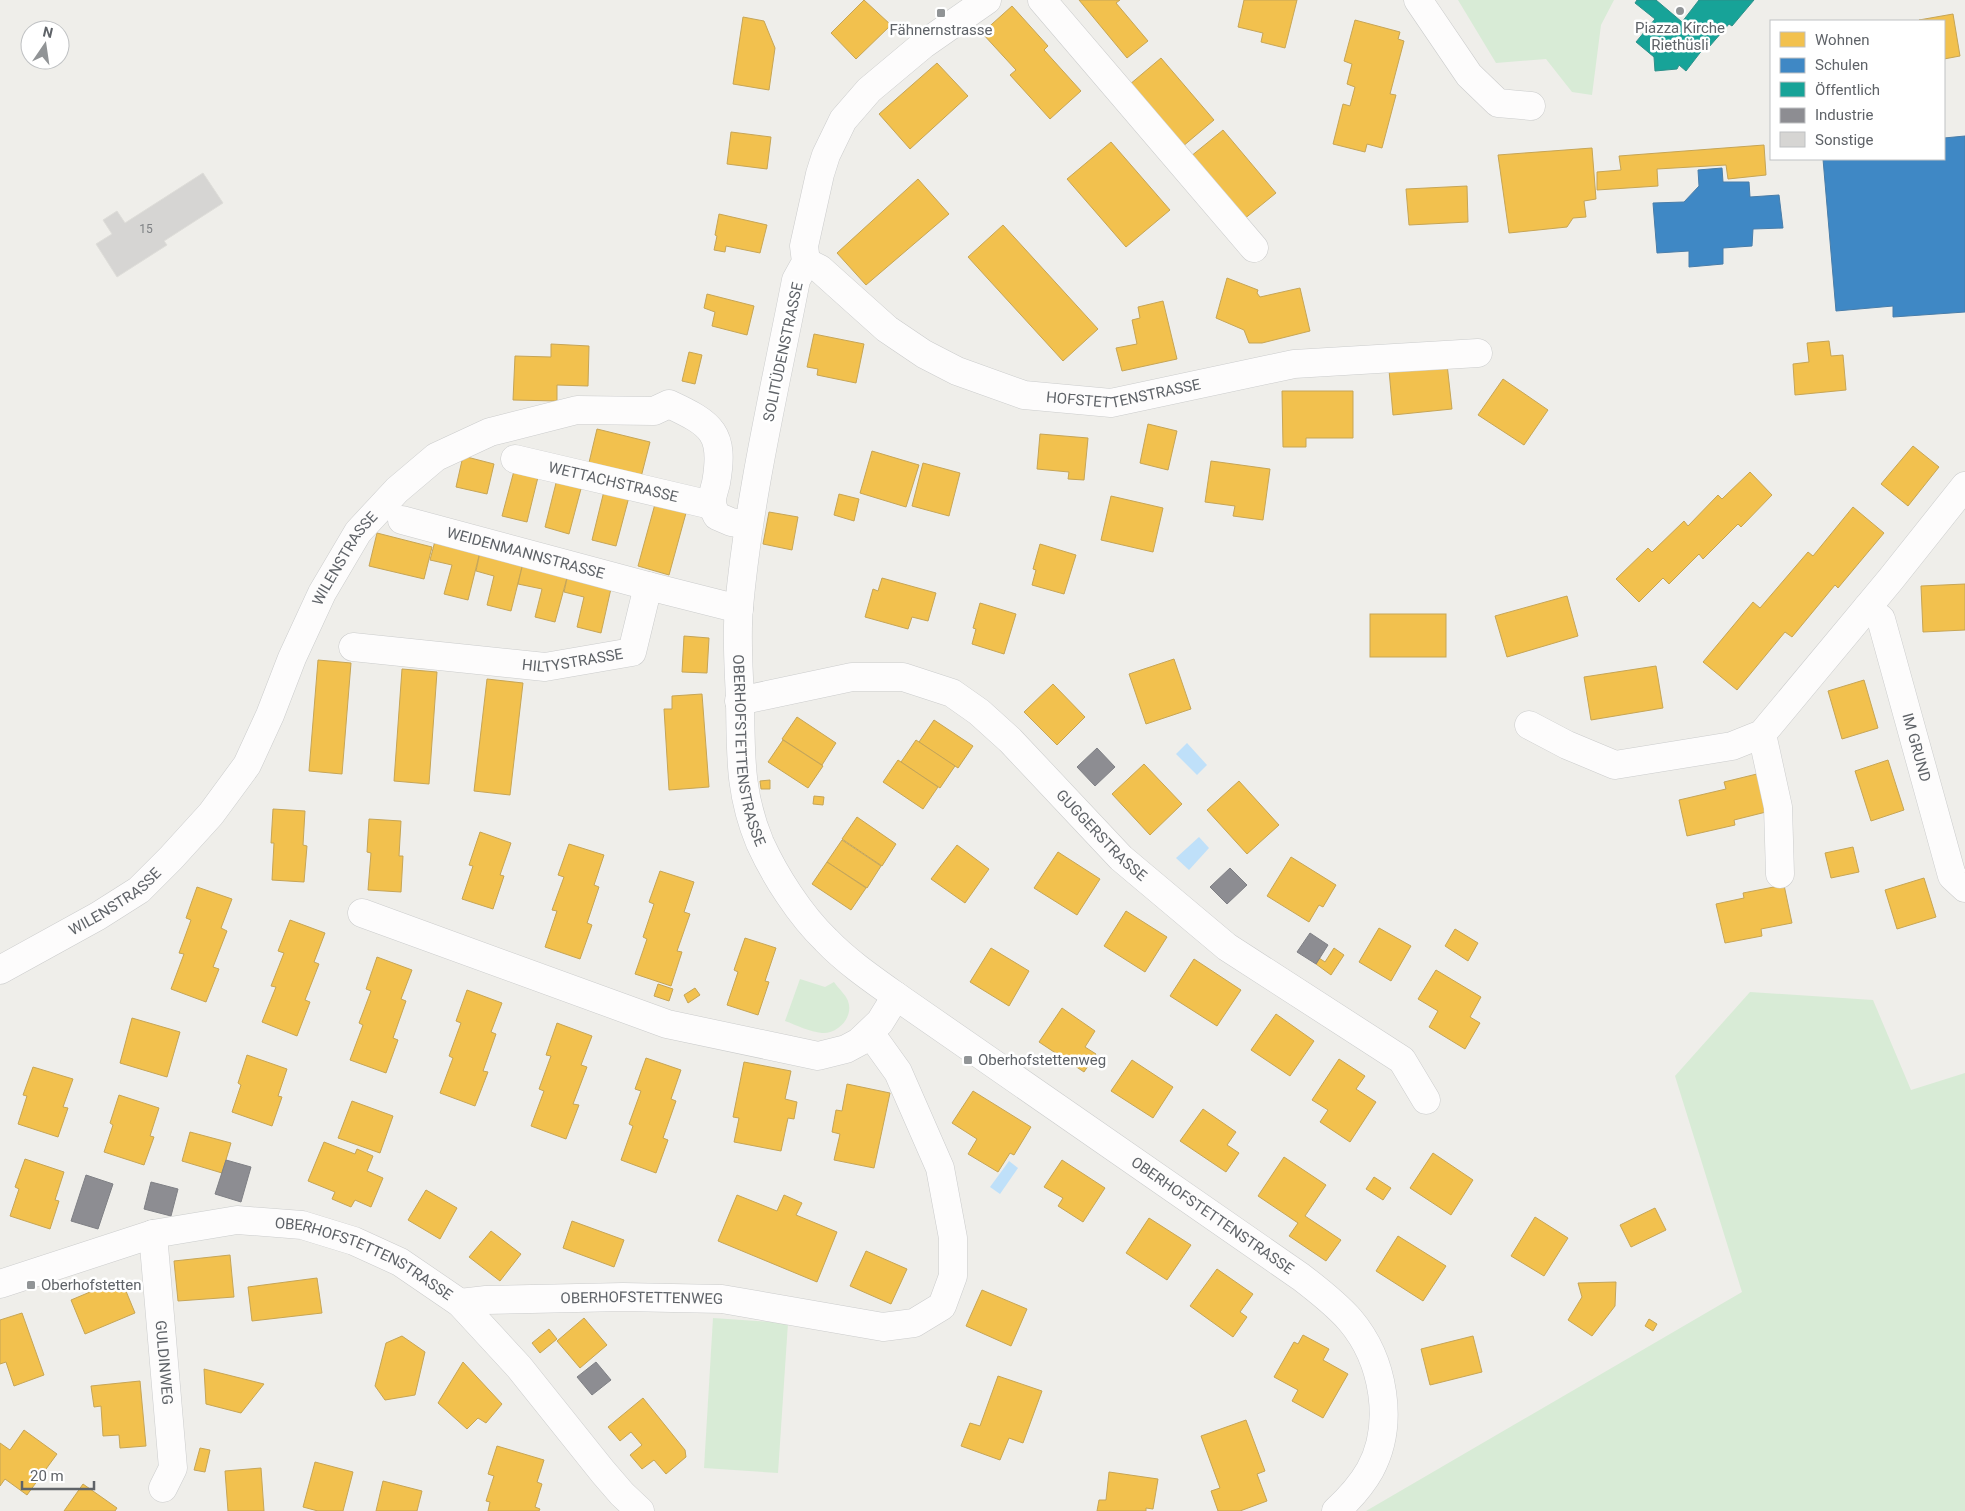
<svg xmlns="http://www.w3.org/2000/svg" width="1965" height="1511" font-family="Roboto,sans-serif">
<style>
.green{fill:#d8ebd6}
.water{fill:#bfe0f9}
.homes{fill:#f2c14e;stroke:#c6a556}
.schools{fill:#3f88c5;stroke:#497da9}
.public{fill:#17a398;stroke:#2d908a}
.industry{fill:#8d8d92;stroke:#7f8085}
.building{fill:#d6d5d3;stroke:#deddd9}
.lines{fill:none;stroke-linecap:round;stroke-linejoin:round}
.minor-casing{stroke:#cbcccc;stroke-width:29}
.minor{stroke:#fdfcfc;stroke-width:28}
.poi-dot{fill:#919496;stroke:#fff;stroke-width:2}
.labels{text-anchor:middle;stroke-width:5;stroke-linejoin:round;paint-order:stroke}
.number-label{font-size:12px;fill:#7e8184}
.poi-label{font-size:15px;fill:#5f6368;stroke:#fff}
.street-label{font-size:15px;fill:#5f6368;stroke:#fff}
</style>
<rect width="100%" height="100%" fill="#efeeea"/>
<g class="green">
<polygon points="1458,0 1614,0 1601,25 1592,95 1572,92 1546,59 1496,63"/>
<path d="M800,979l25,8 9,-5c4,6 12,13 14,19 6,16 -10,33 -26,32 -12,-1 -26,-8 -37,-12z"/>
<polygon points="1750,992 1873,1000 1911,1090 1965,1073 1965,1511 1366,1511 1742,1292 1675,1076"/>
<polygon points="713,1318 788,1323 778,1473 704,1468"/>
</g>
<g class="water">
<polygon points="1187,743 1207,765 1197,775 1176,754"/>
<polygon points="1199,837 1209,848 1189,870 1176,858"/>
<polygon points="1009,1161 1018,1168 1000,1194 990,1187"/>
</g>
<g class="homes">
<polygon points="864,0 891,25 856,59 831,33"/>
<polygon points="1079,0 1120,0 1116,3 1148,41 1127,58"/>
<polygon points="1244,0 1297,0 1285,48 1261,42 1263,33 1238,27"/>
<polygon points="1012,6 1048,46 1044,50 1081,91 1050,119 1010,75 1016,70 982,33"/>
<polygon points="1953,14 1960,56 1944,59 1944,21 1919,20"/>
<polygon points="743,17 764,21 775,48 769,90 733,84"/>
<polygon points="1355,20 1400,32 1398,39 1404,41 1390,94 1396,95 1382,148 1367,144 1365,152 1333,144 1343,104 1350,106 1355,87 1347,84 1352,64 1344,61"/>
<polygon points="1161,58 1214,120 1182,147 1129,85"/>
<polygon points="937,63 968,96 910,149 879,114"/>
<polygon points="1223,130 1276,193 1243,220 1190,157"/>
<polygon points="731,132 771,137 767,169 727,164"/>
<polygon points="1111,142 1170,210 1126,247 1067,179"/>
<polygon points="1764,145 1766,175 1728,179 1726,165 1657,169 1658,186 1597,190 1597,172 1621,170 1619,156"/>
<polygon points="1592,148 1596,199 1584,201 1586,217 1573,218 1567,227 1509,233 1498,155"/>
<polygon points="918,179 949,214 866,285 837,253"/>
<polygon points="1467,186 1468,222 1409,225 1406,189"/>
<polygon points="719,214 767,225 760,253 726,246 725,252 714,250 717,236 715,235"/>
<polygon points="1003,225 1098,329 1063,361 968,257"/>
<polygon points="1227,278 1258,290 1257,293 1260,297 1300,288 1310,331 1262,343 1249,343 1244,330 1216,318"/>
<polygon points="707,294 754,306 747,335 712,326 715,312 704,308"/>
<polygon points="1163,301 1177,359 1122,371 1116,348 1137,344 1132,320 1140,318 1138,307"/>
<polygon points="814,334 864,344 856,383 817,375 818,369 807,367"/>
<polygon points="1829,341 1831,356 1843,355 1846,390 1795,395 1793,364 1809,362 1807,343"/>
<polygon points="551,344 589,346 588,386 557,385 557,401 513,400 515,356 551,357"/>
<polygon points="689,352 702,355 695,384 682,381"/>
<polygon points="1447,364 1452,409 1393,415 1389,370"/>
<polygon points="1503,379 1548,410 1524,445 1478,415"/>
<polygon points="1282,391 1353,391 1353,438 1306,438 1306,447 1283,447"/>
<polygon points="1148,424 1177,431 1168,470 1140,463"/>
<polygon points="597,429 650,442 639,485 587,471"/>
<polygon points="1040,434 1088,438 1084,480 1068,479 1069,472 1037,469"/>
<polygon points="1913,446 1939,467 1908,506 1881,484"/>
<polygon points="872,451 919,465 906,507 860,493"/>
<polygon points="463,456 494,464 487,494 456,487"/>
<polygon points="1211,461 1270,469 1263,520 1233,516 1235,506 1205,502"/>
<polygon points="923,463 960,473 949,516 912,506"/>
<polygon points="515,467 539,473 527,522 502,516"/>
<polygon points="1750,472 1772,495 1741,527 1738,524 1703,559 1699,554 1669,584 1663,578 1639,602 1616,579 1648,548 1652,552 1684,521 1688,526 1718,495 1722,499"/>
<polygon points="557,479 582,485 569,534 545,527"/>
<polygon points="604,491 629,497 616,546 592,540"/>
<polygon points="839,494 859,499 854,521 834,515"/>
<polygon points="1111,496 1163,508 1153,552 1101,540"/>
<polygon points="655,504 686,513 669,575 638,566"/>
<polygon points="1853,507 1884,533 1838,588 1835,585 1792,637 1785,632 1737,690 1703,662 1753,602 1760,608 1808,552 1813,556"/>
<polygon points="769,512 798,517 792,550 763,544"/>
<polygon points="377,533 432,547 424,579 369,566"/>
<polygon points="435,541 480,552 468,600 444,594 452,565 430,560"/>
<polygon points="1040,544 1076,555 1064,594 1032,585 1036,570 1033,569"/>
<polygon points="480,552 523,563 511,611 487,605 494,576 476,571"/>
<polygon points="523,563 568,574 555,622 535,617 542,589 518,584"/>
<polygon points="568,574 612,584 601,633 577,627 584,597 564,592"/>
<polygon points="882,578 936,593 928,621 912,617 908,629 865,617 873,589 878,591"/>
<polygon points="1965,584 1965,630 1923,632 1921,586"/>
<polygon points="1567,596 1578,636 1507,657 1495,616"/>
<polygon points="980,603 1016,614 1004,654 972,644 976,629 973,628"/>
<rect x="1370" y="614" width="76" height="43"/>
<polygon points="684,636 709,638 707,673 682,672"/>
<polygon points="1174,659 1191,709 1146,724 1129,674"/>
<polygon points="318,660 351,663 342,774 309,771"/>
<polygon points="1656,666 1663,708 1591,720 1584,677"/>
<polygon points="402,669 437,672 429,784 394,781"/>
<polygon points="487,679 523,683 510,795 474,791"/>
<polygon points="1864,680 1878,728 1842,739 1828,691"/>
<polygon points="1053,684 1085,717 1057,745 1024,712"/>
<polygon points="702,694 709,787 669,790 664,709 672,709 672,696"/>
<polygon points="797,717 836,743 822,765 782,739"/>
<polygon points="934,720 973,746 958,768 919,742"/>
<polygon points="783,740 823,766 808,788 768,762"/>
<polygon points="916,740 955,766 940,788 901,762"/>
<polygon points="898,760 938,787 923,809 883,782"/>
<polygon points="1888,760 1904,810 1871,821 1855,771"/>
<polygon points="1144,764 1182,804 1150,835 1112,794"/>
<polygon points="1761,773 1770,811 1734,820 1735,825 1687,836 1679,800 1726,789 1724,782"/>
<polygon points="770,780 770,789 761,789 760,781"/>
<polygon points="1239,781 1279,825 1247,854 1207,810"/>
<polygon points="814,796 824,797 823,805 813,804"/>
<polygon points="273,809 305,811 303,845 307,846 304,882 272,880 274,843 271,843"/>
<polygon points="857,817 896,844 882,866 842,839"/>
<polygon points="369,819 401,821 399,856 403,856 401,892 368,890 371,853 367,852"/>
<polygon points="480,832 511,843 500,875 504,876 493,909 462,899 473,866 469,865"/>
<polygon points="842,840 881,866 867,888 827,862"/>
<polygon points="569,844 604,855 594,885 599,887 587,923 592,925 580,959 545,947 557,911 552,910 564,877 558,875"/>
<polygon points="957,845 989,869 965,903 931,879"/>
<polygon points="1853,847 1859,872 1831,878 1825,853"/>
<polygon points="1058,852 1100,879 1077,915 1034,888"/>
<polygon points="1291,857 1336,885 1323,907 1319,905 1309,922 1267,896"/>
<polygon points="827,862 866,888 851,910 812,884"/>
<polygon points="660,871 694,882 684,912 690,914 677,951 682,952 671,986 635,974 647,939 643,937 654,904 649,902"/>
<polygon points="1924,878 1936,917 1897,929 1885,890"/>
<polygon points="1784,885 1792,923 1761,929 1762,936 1725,943 1716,904 1744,898 1743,893"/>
<polygon points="197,887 232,899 221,928 227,931 213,967 219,969 206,1002 171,989 184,954 179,953 191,920 186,918"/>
<polygon points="1126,911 1167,937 1145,972 1104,946"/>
<polygon points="290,920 325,933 314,962 319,964 305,1000 310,1002 297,1036 262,1022 276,987 271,986 284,953 278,951"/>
<polygon points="1379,928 1411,946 1391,981 1359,962"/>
<polygon points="1455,929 1478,943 1468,961 1445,946"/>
<polygon points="745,938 776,948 765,981 769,982 758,1015 727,1005 738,972 734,970"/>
<polygon points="991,948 1029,971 1009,1006 970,982"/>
<polygon points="1334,948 1344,955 1331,975 1316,964 1319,958 1325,962"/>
<polygon points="377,957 412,970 401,999 406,1001 393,1038 398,1040 386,1073 350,1060 363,1025 359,1023 371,991 366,989"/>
<polygon points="1194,959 1241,990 1217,1026 1170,996"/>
<polygon points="1436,970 1481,997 1470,1017 1480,1023 1465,1049 1429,1027 1438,1011 1418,999"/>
<polygon points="658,984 673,989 669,1001 654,996"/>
<polygon points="695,988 700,995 688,1003 684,995"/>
<polygon points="467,990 502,1003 491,1032 496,1034 483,1071 488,1072 475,1106 440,1093 453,1058 449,1056 461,1023 456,1021"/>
<polygon points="1062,1008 1095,1031 1085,1047 1096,1054 1084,1072 1039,1042"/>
<polygon points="1276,1014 1314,1041 1290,1076 1251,1050"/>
<polygon points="132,1018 180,1032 167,1077 120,1063"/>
<polygon points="557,1023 592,1036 581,1065 587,1067 573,1104 579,1105 566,1139 531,1126 544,1091 539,1089 551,1056 546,1055"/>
<polygon points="247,1055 287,1069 278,1096 282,1097 272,1126 232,1112 241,1085 238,1083"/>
<polygon points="646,1058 681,1070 671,1099 676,1101 663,1138 668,1140 656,1173 621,1160 633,1126 629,1124 641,1091 635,1089"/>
<polygon points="1339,1059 1365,1076 1356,1089 1376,1102 1350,1142 1320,1122 1328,1110 1312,1100"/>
<polygon points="1132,1060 1173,1087 1153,1118 1111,1091"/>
<polygon points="744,1062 791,1071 785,1099 797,1102 794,1119 788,1118 781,1151 734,1142 739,1118 733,1117"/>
<polygon points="33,1067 73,1079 63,1107 68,1108 58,1137 18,1124 27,1096 23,1095"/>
<polygon points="847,1084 890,1093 874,1168 834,1160 840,1134 832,1132 836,1110 842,1111"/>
<polygon points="973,1091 1031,1127 1014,1155 1010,1153 998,1172 968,1154 977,1139 952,1123"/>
<polygon points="119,1095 159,1108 150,1136 154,1137 144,1165 104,1152 113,1125 110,1123"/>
<polygon points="352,1101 393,1116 380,1153 338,1138"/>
<polygon points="1203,1109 1236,1132 1227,1145 1239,1153 1226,1172 1180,1141"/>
<polygon points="190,1132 231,1143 222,1173 182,1161"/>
<polygon points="324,1142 355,1154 357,1149 373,1156 367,1171 383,1178 371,1207 355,1200 351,1207 332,1199 335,1192 308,1181"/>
<polygon points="1433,1153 1473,1180 1451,1215 1410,1188"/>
<polygon points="1284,1157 1326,1185 1305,1216 1341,1240 1326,1261 1289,1236 1298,1223 1258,1196"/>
<polygon points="25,1159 64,1172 55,1200 59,1201 50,1229 10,1216 19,1189 15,1187"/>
<polygon points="1062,1160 1105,1188 1083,1222 1058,1206 1063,1198 1044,1187"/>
<polygon points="1374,1177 1391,1188 1383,1200 1366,1189"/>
<polygon points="426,1190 457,1208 440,1239 408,1220"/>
<polygon points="737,1195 777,1211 784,1195 802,1203 796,1215 837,1232 817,1282 718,1241"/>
<polygon points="1655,1208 1666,1230 1631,1247 1620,1225"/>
<polygon points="1535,1217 1568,1238 1544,1276 1511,1256"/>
<polygon points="1149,1218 1191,1245 1167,1280 1126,1253"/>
<polygon points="572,1221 624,1240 614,1267 563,1248"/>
<polygon points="491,1231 521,1254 500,1281 469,1257"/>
<polygon points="1398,1236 1446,1266 1423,1301 1376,1271"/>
<polygon points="866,1251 907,1269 891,1304 850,1286"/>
<polygon points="230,1255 234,1297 178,1301 174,1261"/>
<polygon points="1217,1269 1253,1294 1240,1312 1247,1317 1233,1337 1190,1306"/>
<polygon points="317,1278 322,1313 252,1321 248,1287"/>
<polygon points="121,1279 135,1313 85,1334 71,1300"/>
<polygon points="1616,1282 1615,1306 1592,1336 1568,1320 1582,1297 1578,1283"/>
<polygon points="982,1290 1027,1309 1011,1346 966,1326"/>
<polygon points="22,1313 44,1375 14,1386 6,1362 0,1364 0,1320"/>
<polygon points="584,1318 607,1345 580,1368 557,1341"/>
<polygon points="1649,1319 1657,1324 1653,1331 1645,1326"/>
<polygon points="549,1329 557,1339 540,1353 532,1343"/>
<polygon points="1303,1335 1329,1349 1323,1360 1348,1374 1323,1418 1292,1401 1298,1390 1274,1377 1294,1342 1298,1344"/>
<polygon points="402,1336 425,1352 415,1395 385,1400 375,1386 386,1343"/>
<polygon points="1473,1336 1482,1372 1430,1385 1421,1349"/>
<polygon points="463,1362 502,1404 486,1423 478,1418 467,1429 438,1403"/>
<polygon points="204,1369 264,1384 241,1413 206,1404"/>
<polygon points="998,1376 1042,1391 1023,1443 1009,1438 1000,1460 961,1446 970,1423 980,1426"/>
<polygon points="140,1381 146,1446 120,1448 119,1435 103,1436 101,1406 94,1407 91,1386"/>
<polygon points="643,1398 685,1450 686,1457 666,1474 654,1460 642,1469 630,1455 642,1445 631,1432 620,1441 608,1427"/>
<polygon points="1246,1420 1265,1471 1257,1474 1267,1501 1240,1511 1218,1511 1211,1491 1220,1488 1201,1436"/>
<polygon points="24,1430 57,1454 27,1495 5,1479 0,1486 0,1443 10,1450"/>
<polygon points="497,1446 544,1460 537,1482 542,1484 535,1507 540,1509 539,1511 488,1511 490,1502 486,1501 494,1476 488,1474"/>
<polygon points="200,1448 210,1450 205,1472 194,1470"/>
<polygon points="315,1462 353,1472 343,1511 318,1511 303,1507"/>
<polygon points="261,1468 264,1511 228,1511 225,1471"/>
<polygon points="1109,1472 1158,1479 1153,1509 1146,1508 1146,1511 1097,1511 1099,1500 1106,1500"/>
<polygon points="383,1481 422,1491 417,1511 376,1511"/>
<polygon points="83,1484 117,1508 115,1511 64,1511"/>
</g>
<g class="schools">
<polygon points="1965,136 1965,312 1893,317 1893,306 1836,311 1823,159 1944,159 1944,138"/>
<polygon points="1722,168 1723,182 1749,182 1750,197 1779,195 1783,228 1753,229 1752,246 1723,248 1723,264 1689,267 1689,251 1657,253 1653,203 1684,202 1699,186 1698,170"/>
</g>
<polygon class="public" points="1637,0 1656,0 1682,22 1699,0 1754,0 1732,26 1729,24 1709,47 1706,45 1686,71 1679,65 1677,69 1655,71 1654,57 1636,42 1655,19 1635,3"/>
<g class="industry">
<polygon points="1097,748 1115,767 1095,786 1077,767"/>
<polygon points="1230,868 1247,885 1227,904 1210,887"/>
<polygon points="1310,933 1328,945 1316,964 1297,952"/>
<polygon points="226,1160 251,1167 241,1202 215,1194"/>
<polygon points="86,1175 113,1184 98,1229 71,1221"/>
<polygon points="151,1182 178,1189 171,1216 144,1209"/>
<polygon points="596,1362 611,1380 592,1395 577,1377"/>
</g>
<polygon class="building" points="203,173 223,203 164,241 167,245 117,277 96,244 112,234 103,220 117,211 125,223"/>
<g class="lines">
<g class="minor-casing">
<g id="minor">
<path id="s1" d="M987,0l-63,44 -55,46 -26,30 -17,35 -6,19 -16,72 2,16 -10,18c-21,108 -47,217 -57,327 -3,31 0,63 1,94 1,53 -1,92 20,142 15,33 40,72 66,97 20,21 46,39 70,56l405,281c17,13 35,27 49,43 34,40 45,104 20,150 -9,16 -21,29 -34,41"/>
<polyline points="1042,0 1254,248"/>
<polyline points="1418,0 1469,75 1498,103 1531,106"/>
<path id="s2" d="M806,262l14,7 67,60 37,25 33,17 67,24 87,8 183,-39 184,-11"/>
<path id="s3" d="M515,459l196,46"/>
<path id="s4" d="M402,520l246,66"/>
<path id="s5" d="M1867,608l14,11 71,257 13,12"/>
<path id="s6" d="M353,647l192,20 87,-15 16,-66 91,23"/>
<path id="s7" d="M739,701l113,-24h51l49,16 27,19 31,28 111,118 106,89 175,113 24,40"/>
<polyline points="1529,725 1567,745 1615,765 1732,746 1762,734 1891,579 1965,486"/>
<polyline points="1762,734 1778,807 1780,874"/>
<polyline points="362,913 667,1024 818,1056 846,1049 859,1042 880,1022 896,996"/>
<path id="s8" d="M0,970l98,-54 41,-26 32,-32 40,-44 36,-49 23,-50 22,-57 30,-65 36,-61 39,-42 39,-33 54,-25 87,-22 77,1 15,-7c43,20 56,29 47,79 -4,16 -7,18 1,33l14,6 17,3"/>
<path id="s9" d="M153,1234l20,234 -10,20"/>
<path id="s10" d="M0,1284l153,-50 84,-14 65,5 52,16 46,21 60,41 59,64 84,105 19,22 18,17"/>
<path id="s11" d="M460,1303l26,-3 137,-3 99,2 161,28 31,-4 28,-17 11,-30v-38l-13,-70 -42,-96 -28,-39"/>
</g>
</g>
<use href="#minor" class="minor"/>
</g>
<g class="poi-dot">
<circle cx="1680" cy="11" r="5"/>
<rect x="936" y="8" width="10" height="10" rx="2.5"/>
<rect x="963" y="1055" width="10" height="10" rx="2.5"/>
<rect x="26" y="1280" width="10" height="10" rx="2.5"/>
</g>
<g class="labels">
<g class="number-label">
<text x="146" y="233">15</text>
</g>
<g class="poi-label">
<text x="1680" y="33">Piazza Kirche<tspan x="1680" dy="17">Riethüsli</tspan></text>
<text x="941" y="35">Fähnernstrasse</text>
<text x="978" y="1065" text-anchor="start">Oberhofstettenweg</text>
<text x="41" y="1290" text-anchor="start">Oberhofstetten</text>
</g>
<g class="street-label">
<text transform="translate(783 352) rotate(-78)" y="5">SOLITÜDENSTRASSE</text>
<text dy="5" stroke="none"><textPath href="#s2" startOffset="359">HOFSTETTENSTRASSE</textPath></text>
<text dy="5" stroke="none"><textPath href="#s3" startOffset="101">WETTACHSTRASSE</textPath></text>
<text dy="5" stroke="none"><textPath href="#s4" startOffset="128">WEIDENMANNSTRASSE</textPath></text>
<text dy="5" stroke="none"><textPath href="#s8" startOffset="555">WILENSTRASSE</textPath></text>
<text dy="5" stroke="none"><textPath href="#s6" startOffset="221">HILTYSTRASSE</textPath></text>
<text dy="5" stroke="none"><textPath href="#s5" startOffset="151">IM GRUND</textPath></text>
<text dy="5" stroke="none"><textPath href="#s1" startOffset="834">OBERHOFSTETTENSTRASSE</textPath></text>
<text dy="5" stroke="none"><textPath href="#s7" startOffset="425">GUGGERSTRASSE</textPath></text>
<text dy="5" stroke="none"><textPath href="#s8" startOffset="134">WILENSTRASSE</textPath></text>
<text dy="5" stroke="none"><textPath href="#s1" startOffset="1521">OBERHOFSTETTENSTRASSE</textPath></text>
<text dy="5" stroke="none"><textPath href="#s10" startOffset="381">OBERHOFSTETTENSTRASSE</textPath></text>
<text dy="5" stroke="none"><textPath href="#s11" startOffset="182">OBERHOFSTETTENWEG</textPath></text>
<text dy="5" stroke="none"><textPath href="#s9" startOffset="129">GULDINWEG</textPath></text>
</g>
</g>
<rect x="1770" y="20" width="175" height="140" fill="#ffffff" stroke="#bfc1c3"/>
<rect x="1780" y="32" width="25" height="15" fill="#f2c14e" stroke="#bfc1c3"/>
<text x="1815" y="45" font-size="15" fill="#5f6368">Wohnen</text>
<rect x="1780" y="58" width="25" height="15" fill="#3f88c5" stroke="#bfc1c3"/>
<text x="1815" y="70" font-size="15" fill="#5f6368">Schulen</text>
<rect x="1780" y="82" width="25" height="15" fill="#17a398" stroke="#bfc1c3"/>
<text x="1815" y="95" font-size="15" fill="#5f6368">Öffentlich</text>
<rect x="1780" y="108" width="25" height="15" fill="#8d8d92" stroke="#bfc1c3"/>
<text x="1815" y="120" font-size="15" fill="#5f6368">Industrie</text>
<rect x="1780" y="132" width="25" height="15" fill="#d6d5d3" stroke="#bfc1c3"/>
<text x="1815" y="145" font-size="15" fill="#5f6368">Sonstige</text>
<g transform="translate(45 45) rotate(13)"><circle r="24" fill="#ffffff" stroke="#bfc1c3"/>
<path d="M0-4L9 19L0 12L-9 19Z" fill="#919496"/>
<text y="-8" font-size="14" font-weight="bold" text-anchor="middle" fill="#5f6368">N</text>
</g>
<path d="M22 1481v8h72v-8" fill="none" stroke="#5f6368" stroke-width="2.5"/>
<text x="30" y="1481" font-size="15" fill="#5f6368" stroke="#ffffff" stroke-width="4" paint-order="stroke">20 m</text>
</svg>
